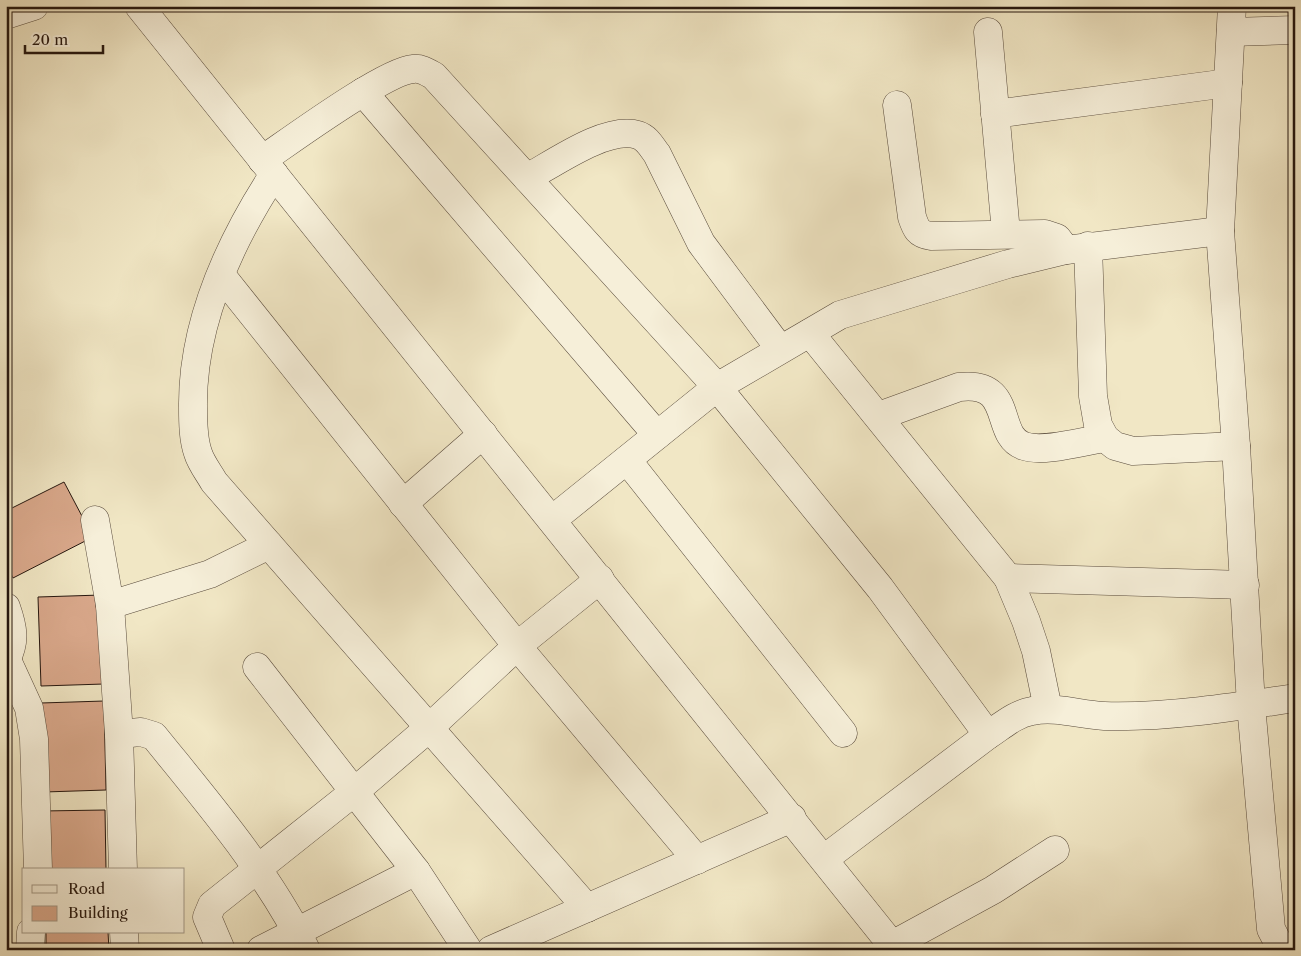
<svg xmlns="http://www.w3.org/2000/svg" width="1301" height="956" font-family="'Libre Caslon Text',serif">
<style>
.building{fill:#daa98c;stroke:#26170f}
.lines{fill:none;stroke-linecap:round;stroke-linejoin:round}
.minor-casing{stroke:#594b3c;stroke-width:29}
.minor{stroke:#f6efd9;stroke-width:28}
</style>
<rect width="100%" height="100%" fill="#f1e7c5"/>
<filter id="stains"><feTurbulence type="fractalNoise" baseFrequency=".004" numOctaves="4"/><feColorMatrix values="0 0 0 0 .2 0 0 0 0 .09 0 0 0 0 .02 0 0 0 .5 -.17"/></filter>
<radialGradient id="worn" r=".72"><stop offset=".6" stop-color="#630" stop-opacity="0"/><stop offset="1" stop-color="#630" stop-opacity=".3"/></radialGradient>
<g class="building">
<polygon points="64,482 93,537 13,578 6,564 6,511"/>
<polygon points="101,595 104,684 41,686 38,597"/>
<polygon points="104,701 106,790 44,792 41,703"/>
<polygon points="105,810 106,870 44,870 42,811"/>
<polygon points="46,932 108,932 109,950 46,950"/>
</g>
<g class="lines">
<g class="minor-casing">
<g id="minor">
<polyline points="139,6 896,950"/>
<polyline points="1232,6 1220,231 1236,446 1251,705 1271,929 1282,950"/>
<polyline points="6,15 34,6"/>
<polyline points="988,32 1006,233"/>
<polyline points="1231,32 1295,30"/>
<polyline points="363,92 657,435"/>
<path d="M897,105l15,112c4,12 6,17 19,19l114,-2 12,4 9,12"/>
<polyline points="995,114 1228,83"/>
<path d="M262,160c28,-19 123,-89 151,-91 8,-1 14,3 21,7l283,311 163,201 108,147"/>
<path d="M274,174c-45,69 -82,150 -81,233 0,15 0,32 5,46 3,10 11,20 16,29l373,426"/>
<path d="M527,178c26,-14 80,-53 111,-43 9,3 13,11 19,19l44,89 79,106"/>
<polyline points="1088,246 1093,396 1098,425 1105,438 1115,446 1133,451 1236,446"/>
<polyline points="221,275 517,646 697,860"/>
<polyline points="810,333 1008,578 1026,621 1036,651 1048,709"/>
<path d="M879,416l80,-29c57,-7 34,49 65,59 19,7 60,-5 81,-8"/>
<polyline points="627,460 843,733"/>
<polyline points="403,504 483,434"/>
<polyline points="95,520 110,605 119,734 123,870"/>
<polyline points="552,520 717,387 840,315 1008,264 1066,250 1220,231"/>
<polyline points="1008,578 1245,585"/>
<polyline points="110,605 210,574 269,545"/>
<path d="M6,607c7,20 10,34 0,53"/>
<polyline points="7,660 29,708 34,739 38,870"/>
<polyline points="257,667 416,871 468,950"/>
<path d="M119,734l22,-2 13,4c54,67 113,135 152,214"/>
<path d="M824,859l164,-124c14,-9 27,-21 44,-24 24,-5 48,4 72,5 59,2 132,-9 191,-18"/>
<polyline points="124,932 125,950"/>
<polyline points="894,944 993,890 1055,850"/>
<polyline points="30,950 31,932"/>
<polyline points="221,950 207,917 212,905 354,792 430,727 517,646 600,579"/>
<polyline points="261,950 416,871"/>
<polyline points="491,950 792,818"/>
</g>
</g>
<use href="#minor" class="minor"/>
</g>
<rect width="1301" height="956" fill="none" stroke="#f1e7c5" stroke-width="25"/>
<rect x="8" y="8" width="1286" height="941" fill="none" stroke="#26170f" stroke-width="2.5"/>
<rect x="12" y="12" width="1276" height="931" fill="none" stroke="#26170f"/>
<rect x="22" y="868" width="162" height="65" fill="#f6efd9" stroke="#a39988"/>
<rect x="32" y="885" width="25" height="8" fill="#f6efd9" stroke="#a39988"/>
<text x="68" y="894" font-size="15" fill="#26170f">Road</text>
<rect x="32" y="906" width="25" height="15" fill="#daa98c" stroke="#a39988"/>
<text x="68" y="918" font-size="15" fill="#26170f">Building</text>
<path d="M25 45v8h78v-8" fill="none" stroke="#26170f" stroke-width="2.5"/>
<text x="32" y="45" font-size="15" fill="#26170f" stroke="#f6efd9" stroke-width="4" paint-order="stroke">20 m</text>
<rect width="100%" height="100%" filter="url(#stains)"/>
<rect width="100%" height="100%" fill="url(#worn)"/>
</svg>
